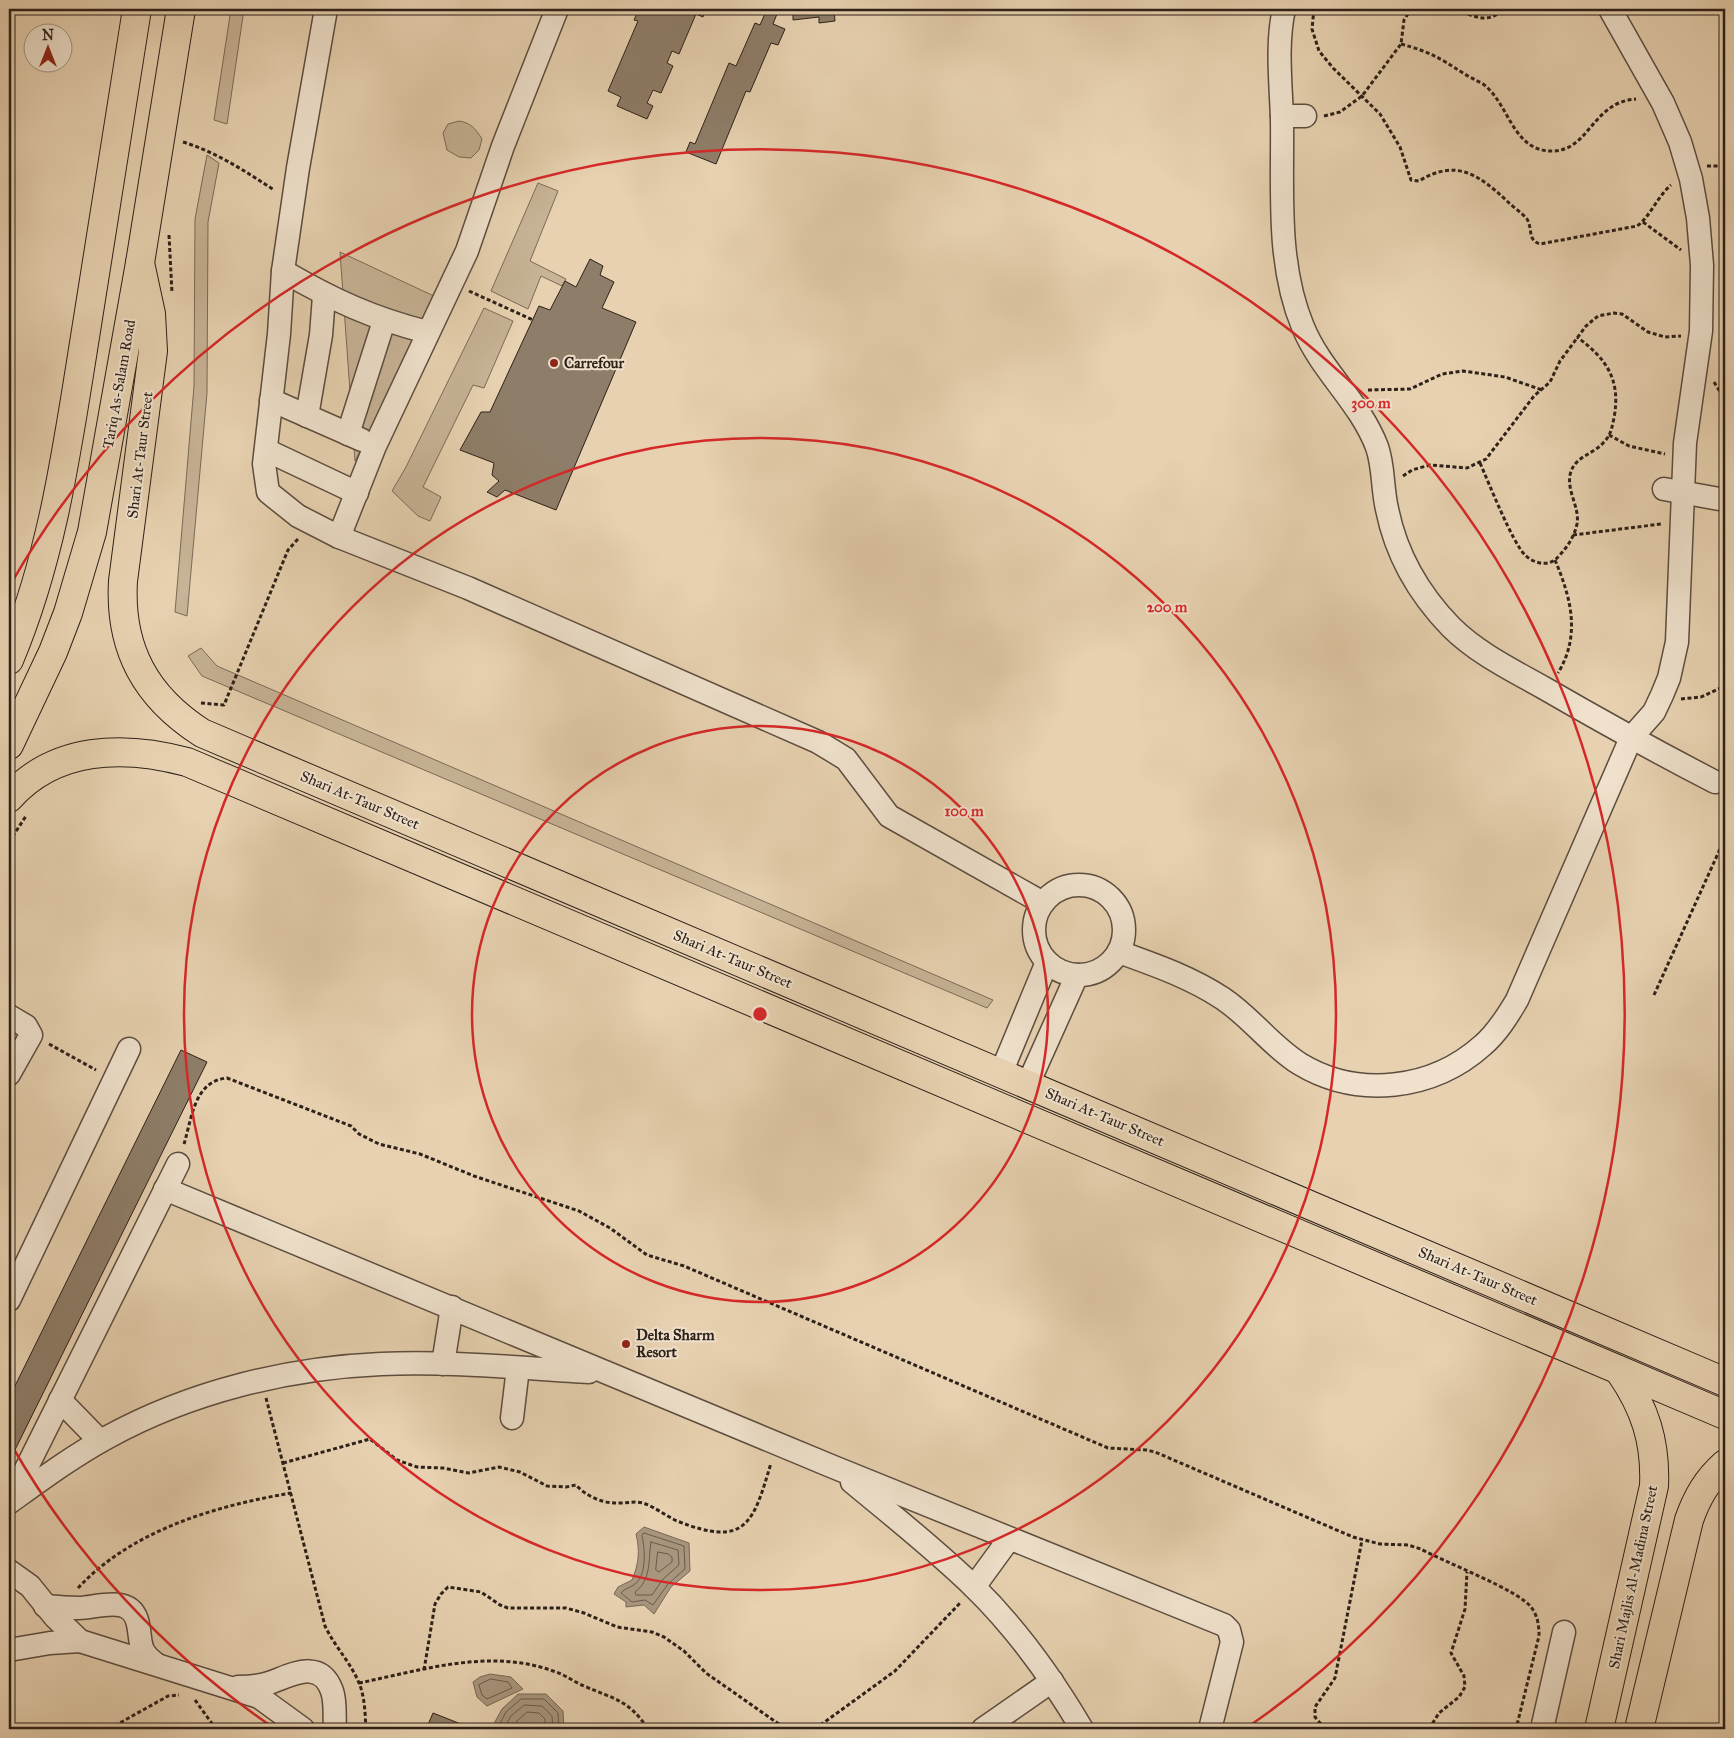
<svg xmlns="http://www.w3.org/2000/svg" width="1734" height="1738" font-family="'IM FELL Great Primer',serif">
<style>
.green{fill:#c7b396;stroke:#7a6a58}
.water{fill:#a8957d;stroke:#776755}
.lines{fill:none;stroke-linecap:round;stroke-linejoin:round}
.shore{stroke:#6a5b4b;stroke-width:1}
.building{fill:#8e7d68;stroke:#2d2119}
.minor-casing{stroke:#5c4d3f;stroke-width:25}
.major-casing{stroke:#2d2119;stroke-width:30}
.path{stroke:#2d2119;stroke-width:3;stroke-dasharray:4 2.5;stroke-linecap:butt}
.minor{stroke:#efe1cc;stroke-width:22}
.major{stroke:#e7d1b0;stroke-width:28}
.ring{fill:none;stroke:#d62828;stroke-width:2.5}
.poi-dot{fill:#8f2418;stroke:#efe1cc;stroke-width:2}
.labels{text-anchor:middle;stroke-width:4;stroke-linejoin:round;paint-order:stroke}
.poi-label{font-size:15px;font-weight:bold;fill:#2d2119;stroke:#efe1cc;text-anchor:start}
.street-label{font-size:15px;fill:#2d2119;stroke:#efe1cc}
.centre{fill:#d62828;stroke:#efe1cc;stroke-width:2.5}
.ring-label{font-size:15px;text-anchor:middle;font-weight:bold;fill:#d62828;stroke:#efe1cc;stroke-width:4;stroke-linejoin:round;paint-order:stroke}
</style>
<rect width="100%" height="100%" fill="#e7d1b0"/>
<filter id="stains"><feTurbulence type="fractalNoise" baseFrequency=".004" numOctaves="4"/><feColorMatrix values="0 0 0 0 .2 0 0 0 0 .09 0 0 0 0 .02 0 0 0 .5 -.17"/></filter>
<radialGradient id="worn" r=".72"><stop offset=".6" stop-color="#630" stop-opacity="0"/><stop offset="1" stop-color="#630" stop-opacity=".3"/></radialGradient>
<g class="green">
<polygon points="231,9 244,9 227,124 214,120"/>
<path d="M459,121c12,2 16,7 23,18l-3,11 -8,8 -12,-1 -12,-7 -4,-17 5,-9z"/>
<polygon points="207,155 219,163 208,222 207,393 187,616 175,612 194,386 195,219"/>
<polygon points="538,183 558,191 530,261 566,279 562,286 541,276 528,309 491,291"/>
<polygon points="340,252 436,297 355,461"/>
<polygon points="484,308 513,321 484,388 473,385 423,487 441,497 430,521 418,516 392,491 406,467"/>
<polygon points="201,648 217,666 993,1000 987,1008 202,676 188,656"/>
</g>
<g class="water">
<path d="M644,1527l45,16 1,28 -19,16 -17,27 -10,-9 -18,2v-5l-12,-8 4,-7 14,-7c7,-16 8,-30 4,-46z"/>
<polygon points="490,1674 511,1677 523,1689 487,1706 477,1697 473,1682 480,1677"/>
<polygon points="518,1694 546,1694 563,1711 564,1729 491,1729 502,1709"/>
</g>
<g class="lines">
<g class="shore">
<path d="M644,1533l40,13 1,23 -17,15 -15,21 -8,-5 -13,2 -11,-9c4,-5 9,-5 14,-9 12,-9 10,-35 7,-48z"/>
<path d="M651,1542l27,8 1,15 -16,14 -11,16h-16l-1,-3c17,-13 13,-32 16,-50z"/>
<polygon points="658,1552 668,1554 672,1557 672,1562 659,1572 656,1570"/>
<polygon points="491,1679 508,1682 512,1688 487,1699 482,1695 479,1685"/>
<polyline points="497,1729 506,1712 521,1699 544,1699 558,1713 559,1729"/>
<polyline points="504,1729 511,1716 524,1705 542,1706 552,1716 553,1729"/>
<polyline points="513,1729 517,1721 527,1712 539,1713 545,1719 545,1729"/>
</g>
</g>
<g class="building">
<polygon points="639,9 654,9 662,13 664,9 706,9 703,17 696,14 679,54 672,51 667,63 673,66 661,93 653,90 647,103 653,106 647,119 617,106 621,97 608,91 638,21 634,20"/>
<polygon points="767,9 834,9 835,21 819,23 819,17 793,20 793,13 777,14 773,24 785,29 778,45 771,43 750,92 746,91 716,164 686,152 690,142 695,144 729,63 736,66 755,23 760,25"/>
<polygon points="590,259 603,266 600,275 614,282 602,308 636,322 556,510 505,490 497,497 487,492 499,481 492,475 494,463 460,450 481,412 490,412 539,306 550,310 565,281 576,287"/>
<polygon points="181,1050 207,1062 9,1462 9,1398"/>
<polygon points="433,1713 471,1728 426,1729"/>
</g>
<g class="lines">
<g class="minor-casing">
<g id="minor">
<polyline points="326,9 298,168 283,271 279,334 264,464 268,492 298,516 339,537 468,588 818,742 846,759 889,816 1043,903"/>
<path d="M1284,9c-8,36 -3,75 -2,111 1,68 -6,143 21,207 18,44 57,75 74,120 7,20 5,41 10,62 9,45 32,85 64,118 26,26 61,43 93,61 57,33 113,64 171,94"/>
<polyline points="1282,116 1305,116"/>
<path d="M283,271c50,29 89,47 144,61"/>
<polyline points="271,400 362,440"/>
<polyline points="307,416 321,335 324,296"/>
<polyline points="348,434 384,321"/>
<polyline points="266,450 357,493"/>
<polyline points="1664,489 1725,500"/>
<polyline points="339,537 375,446 467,251 503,146 557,9"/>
<circle cx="1079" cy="930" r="45"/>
<path d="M1119,952c36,13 71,25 103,46 29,19 49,48 78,66 58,35 133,26 183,-19 14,-12 24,-28 34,-45l114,-262 23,-26 8,-17 7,-17 8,-36 8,-199 16,-112 1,-66 -4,-47 -7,-39 -11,-37 -17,-39 -53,-94"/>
<polyline points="9,1016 26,1026 31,1035 9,1074"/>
<polyline points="1001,1073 1047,962"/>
<polyline points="1028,1084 1077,975"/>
<polyline points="165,1189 831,1466 1224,1625 1229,1630 1232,1642 1210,1729"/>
<polyline points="9,1300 129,1049"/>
<polyline points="443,1364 452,1307"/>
<polyline points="60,1400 100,1441"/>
<polyline points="512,1418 518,1368"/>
<path d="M852,1482c41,34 83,67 122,105 42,41 78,91 108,142"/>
<polyline points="11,1499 178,1164"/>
<path d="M10,1502c32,-23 63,-46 98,-65 82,-45 179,-69 273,-73 69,-3 139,4 208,8"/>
<polyline points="9,1571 30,1586 55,1617 80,1641"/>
<polyline points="974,1587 1009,1539"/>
<path d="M45,1606c11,1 23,2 34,2 21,-1 53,-14 59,16 4,19 -1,26 18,40"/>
<polyline points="9,1650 50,1643 80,1641 259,1697 303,1729"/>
<path d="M238,1687c11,0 21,-1 31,-4 21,-7 51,-26 63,8 4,11 2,26 3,38"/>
<polyline points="983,1729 1052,1681"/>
<polyline points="1542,1729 1564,1632"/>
</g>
</g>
<g class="major-casing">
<g id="major">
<path d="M140,263l11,51 2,37 -30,230c-4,68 23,116 79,152l1523,649"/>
<path d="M9,660c44,-105 58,-211 76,-323 17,-109 35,-219 52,-328"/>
<polyline points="9,745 53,652 68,613 92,532 140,263 181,9"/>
<path d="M9,798c46,-52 115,-53 178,-36l1538,653"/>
<path d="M1599,1729l55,-243c2,-44 -9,-78 -34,-114"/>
<path d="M1639,1729l50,-209c8,-23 18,-40 36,-56"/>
</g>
</g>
<g class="path">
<path d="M1314,9l-2,20 7,22 14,17 47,46 20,33 11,33 8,1c37,-23 60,-6 88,20 6,6 15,12 20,18 6,10 0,21 13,25l97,-18c13,-9 20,-29 34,-41"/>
<path d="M1456,9c16,7 33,16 47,0"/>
<polyline points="1576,9 1587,9"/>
<path d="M1401,44c29,8 37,13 62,29 6,4 13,7 20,11 27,20 29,68 70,67 37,-1 39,-49 83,-52"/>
<polyline points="1324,116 1340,112 1362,96 1401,44 1404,20 1411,9"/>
<path d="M183,142c33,10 62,29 91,48"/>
<polyline points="1707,166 1719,166 1725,169"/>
<polyline points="1643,222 1681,250"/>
<polyline points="169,235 172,293"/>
<polyline points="469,291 533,320"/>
<polyline points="1714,382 1722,395 1725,396"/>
<polyline points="1368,390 1410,389 1442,374 1463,371 1505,377 1542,390"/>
<polyline points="1609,435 1629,446 1665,454"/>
<path d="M1480,463c9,20 32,79 45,92 8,8 22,12 31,4 10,-10 18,-21 21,-35 3,-16 -10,-32 -7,-49 4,-19 23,-20 34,-33 7,-7 8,-15 10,-24 7,-38 -7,-59 -37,-81"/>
<polyline points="1403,476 1412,470 1430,465 1467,468 1486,459 1534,396 1550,382 1560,361 1586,326 1598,316 1614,313 1622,314 1648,332 1665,337 1681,336"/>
<polyline points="1573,535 1661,524"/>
<path d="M1555,560c16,38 26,75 3,113"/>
<polyline points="1681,699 1701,697 1725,686"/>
<polyline points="201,703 224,705 288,550 298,539"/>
<polyline points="9,842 26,816"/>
<polyline points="1654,995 1725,838"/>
<polyline points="49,1044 96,1070"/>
<path d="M184,1144c8,-26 10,-63 43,-66l124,48 8,8 20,10 41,10 54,22 105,35 31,17 37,27 37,11 424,182 38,2 9,2 198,85 27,7 28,1 13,4c23,13 97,41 110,58 7,9 8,19 8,29l-23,93"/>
<path d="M266,1398l59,228c10,21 26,37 34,57 6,14 6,31 7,46"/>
<path d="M283,1463l87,-24 27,21 20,7 26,1 26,5 30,-6 21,5 27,14 19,1 10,-2c11,12 28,19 44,18 8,0 15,-2 23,0 12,4 23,13 34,18 69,27 76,3 94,-58"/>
<path d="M78,1588c54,-58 137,-82 213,-95"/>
<polyline points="424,1670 435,1604 441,1594 448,1587 481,1592 500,1605 508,1608 566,1608 584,1613 617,1627 652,1632 664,1637 684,1651 706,1673 786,1729"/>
<path d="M359,1683c64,-13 130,-35 194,-12 11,3 21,11 31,15 30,13 45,14 64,43"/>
<polyline points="195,1700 216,1729"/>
<polyline points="109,1729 168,1696 179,1695"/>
<polyline points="815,1729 895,1671 961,1602"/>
<polyline points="1325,1729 1315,1717 1315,1707 1335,1678 1362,1540"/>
<polyline points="1429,1729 1439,1713 1459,1697 1465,1687 1464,1676 1451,1653 1465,1609 1467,1572"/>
</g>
<use href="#minor" class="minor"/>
<use href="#major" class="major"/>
</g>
<g class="ring">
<circle cx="760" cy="1014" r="288"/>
<circle cx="760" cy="1014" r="576"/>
<path d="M271 1726A864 864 0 0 1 12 1446M12 582A864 864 0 1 1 1249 1726"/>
</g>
<g class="poi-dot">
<circle cx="554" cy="363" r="5"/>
<circle cx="626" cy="1344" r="5"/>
</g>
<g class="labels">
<g class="poi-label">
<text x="564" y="368">Carrefour</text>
<text x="636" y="1340">Delta Sharm<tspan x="636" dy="17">Resort</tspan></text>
</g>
<g class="street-label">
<text transform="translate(119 384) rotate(-80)" y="5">Tariq As-Salam Road</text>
<text transform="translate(140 455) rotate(-83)" y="5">Shari At-Taur Street</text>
<text transform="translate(360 800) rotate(23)" y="5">Shari At-Taur Street</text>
<text transform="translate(733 959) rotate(23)" y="5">Shari At-Taur Street</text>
<text transform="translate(1105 1117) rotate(23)" y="5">Shari At-Taur Street</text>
<text transform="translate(1478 1276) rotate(23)" y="5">Shari At-Taur Street</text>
<text transform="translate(1633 1577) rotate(-78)" y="5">Shari Majlis Al-Madina Street</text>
</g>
</g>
<circle cx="760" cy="1014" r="8" class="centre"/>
<g class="ring-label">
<text x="1371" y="408">300 m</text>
<text x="1167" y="612">200 m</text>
<text x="964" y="816">100 m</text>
</g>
<rect width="1734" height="1738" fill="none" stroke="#e7d1b0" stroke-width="30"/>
<rect x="10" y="10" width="1714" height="1718" fill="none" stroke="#2d2119" stroke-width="2.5"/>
<rect x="15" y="15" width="1704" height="1708" fill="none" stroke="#2d2119"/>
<g transform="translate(48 48)"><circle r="24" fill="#efe1cc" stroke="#a19484"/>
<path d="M0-4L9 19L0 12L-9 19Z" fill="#8f2418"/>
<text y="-8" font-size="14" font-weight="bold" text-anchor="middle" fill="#2d2119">N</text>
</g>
<rect width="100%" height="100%" filter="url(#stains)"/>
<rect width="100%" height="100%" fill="url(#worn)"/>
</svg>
